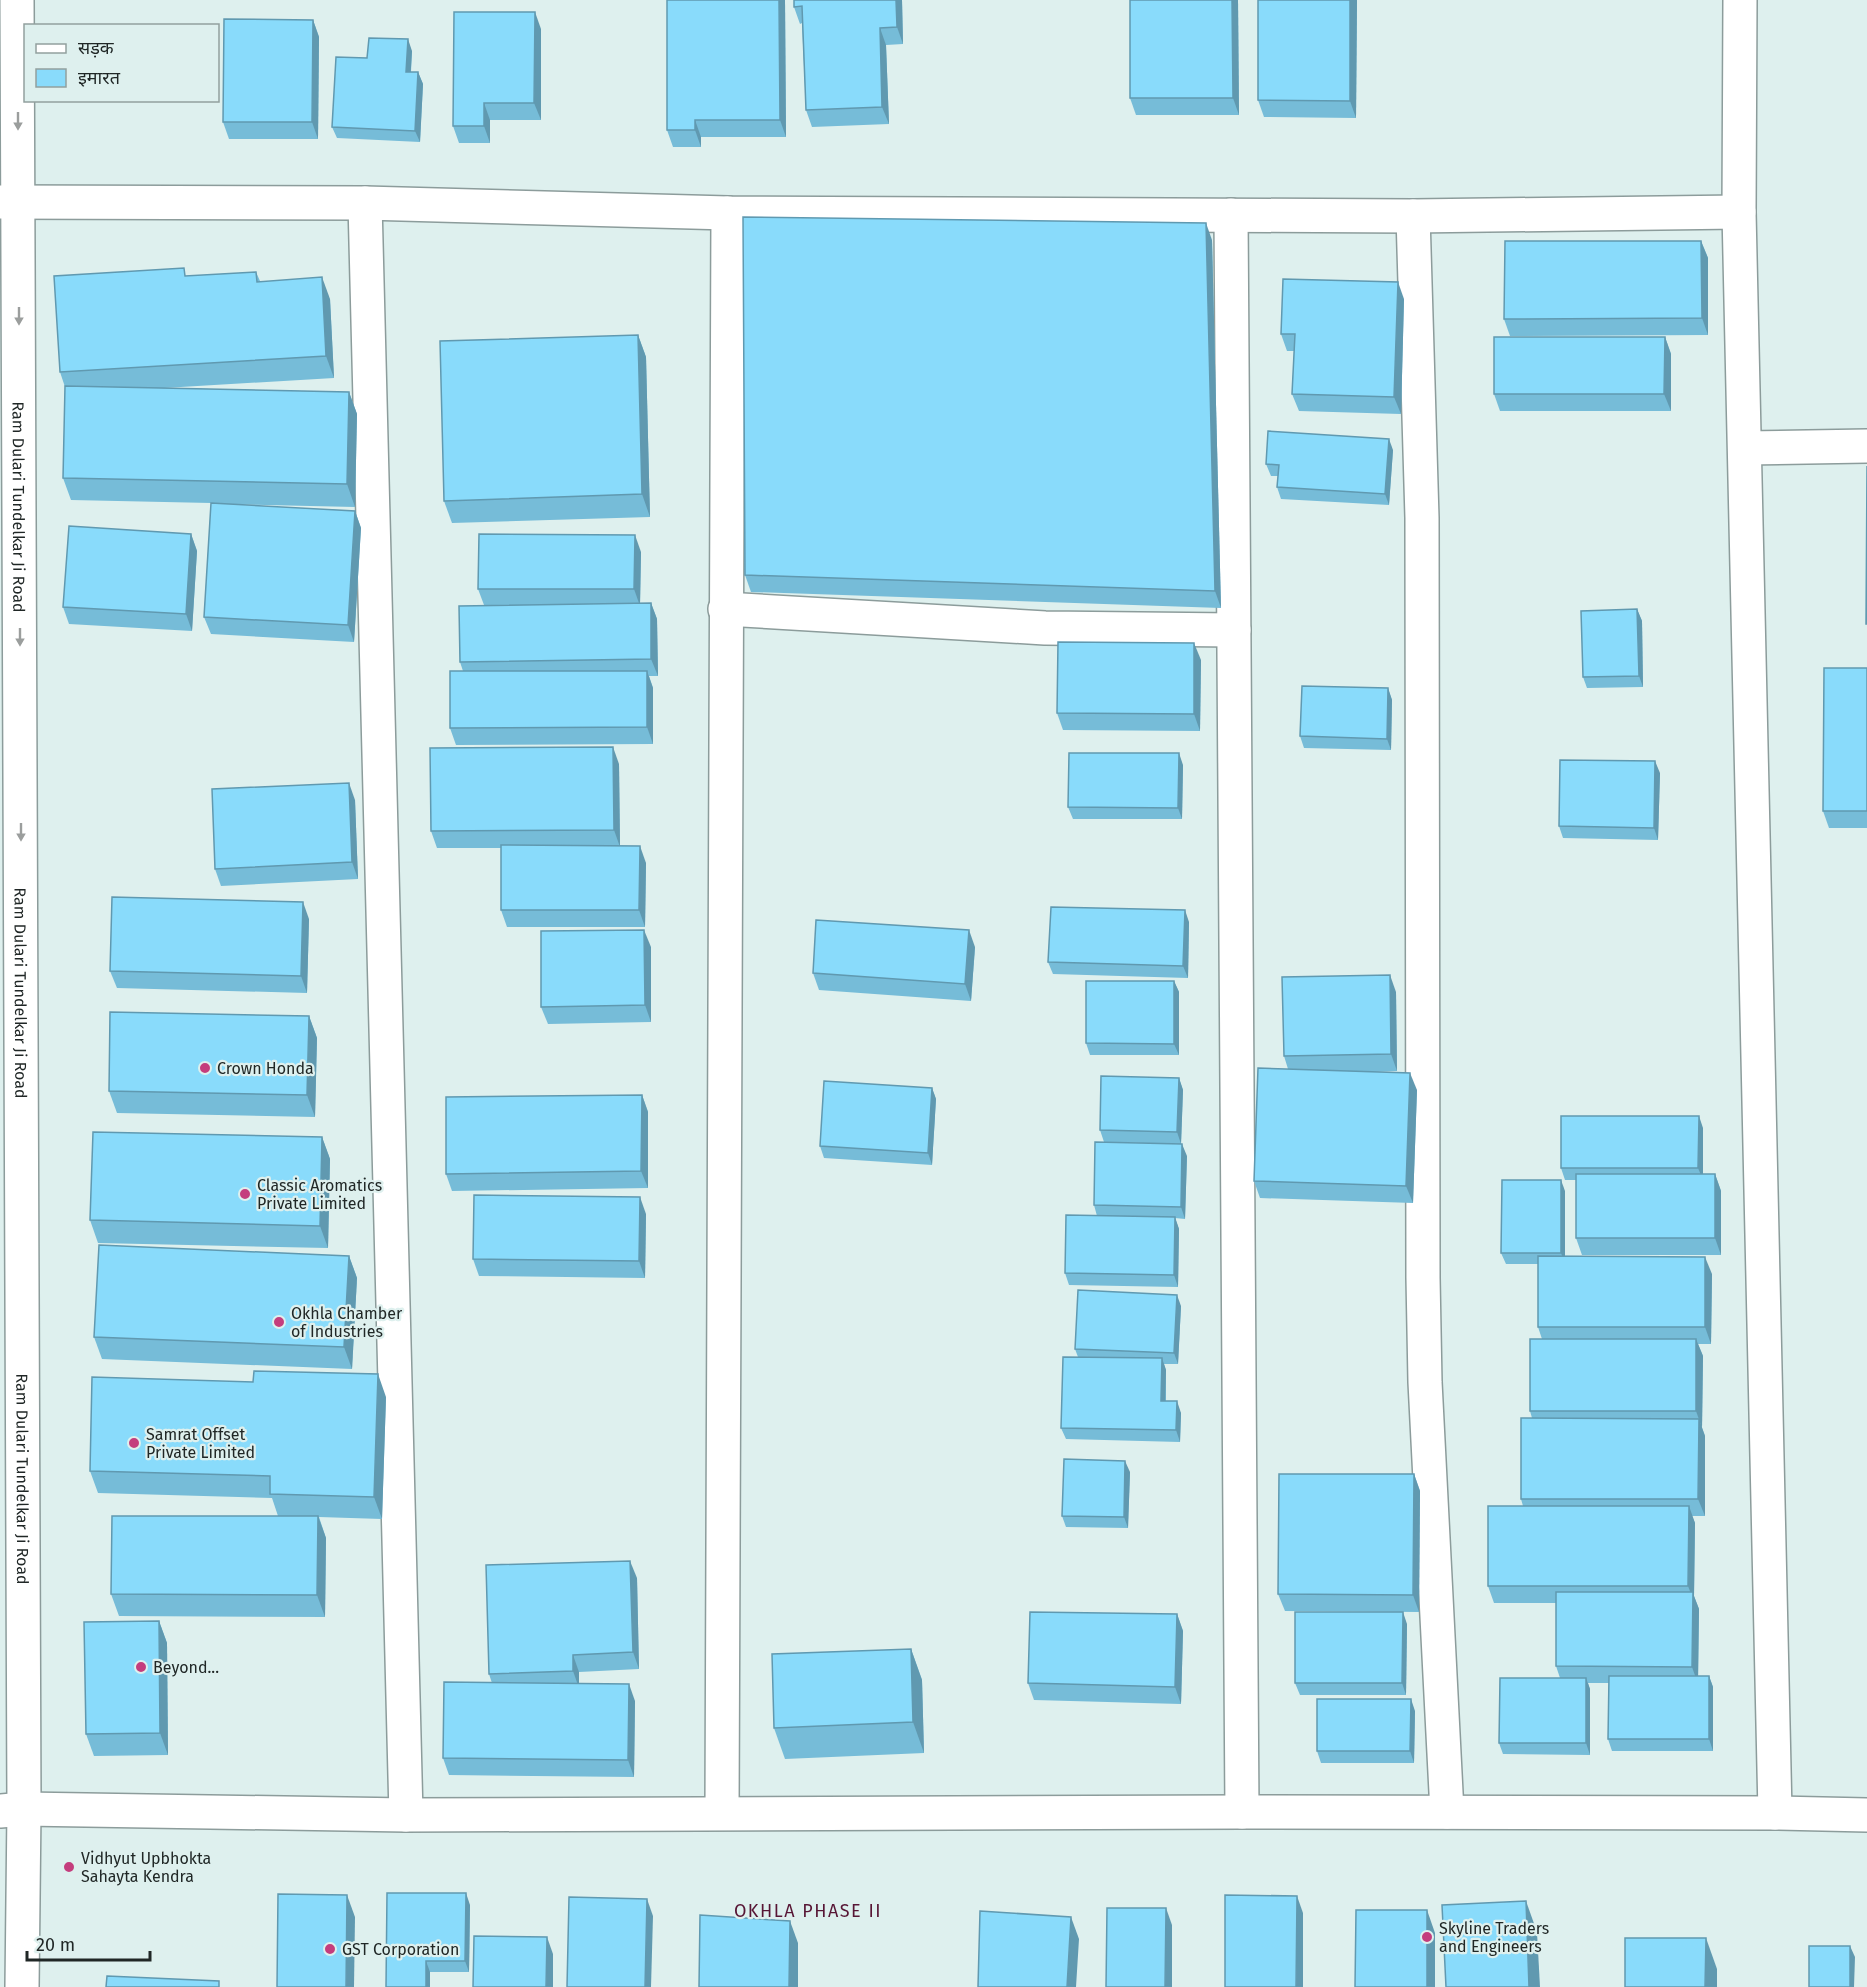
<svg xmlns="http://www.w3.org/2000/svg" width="1867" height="1987" font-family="'Fira Sans','Noto Sans Devanagari',sans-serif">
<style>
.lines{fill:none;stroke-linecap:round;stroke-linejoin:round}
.minor-casing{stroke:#8c9c9b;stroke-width:36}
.minor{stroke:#fff;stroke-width:33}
.wall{fill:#76bcd8}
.shaded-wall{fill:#6099b0}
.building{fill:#89dbfb;stroke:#6099b0;stroke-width:1.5}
.oneway{fill:#9b9e9d}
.poi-dot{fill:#c43d7d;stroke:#def0ee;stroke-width:2}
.labels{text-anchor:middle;stroke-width:4.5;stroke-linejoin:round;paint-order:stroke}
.street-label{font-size:16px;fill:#202726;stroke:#def0ee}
.poi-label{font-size:16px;fill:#202726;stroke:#def0ee;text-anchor:start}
.neighbourhood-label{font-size:18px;letter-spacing:1.5px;fill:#571635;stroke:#def0ee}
</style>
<rect width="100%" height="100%" fill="#def0ee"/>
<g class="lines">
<g class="minor-casing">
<g id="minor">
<path id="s1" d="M17,0l7,1809 -2,178"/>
<polyline points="1740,0 1739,212 1775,1813"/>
<polyline points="0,202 365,203 728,213 1413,216 1739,212"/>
<polyline points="365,203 406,1815"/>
<polyline points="1231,215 1242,1812"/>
<polyline points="1413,216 1422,518 1423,1278 1425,1382 1447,1812"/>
<polyline points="1745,448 1867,446"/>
<polyline points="725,609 1045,628 1234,630"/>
<polyline points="0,1811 24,1809 406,1815 1242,1812 1775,1813 1867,1815"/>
<polyline points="722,1813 728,213"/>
</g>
</g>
<use href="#minor" class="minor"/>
</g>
<g class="wall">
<polygon points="785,0 786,137 701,137 701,147 673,147 667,130"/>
<polygon points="794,0 902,0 903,44 886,45 889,124 812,127 806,110 802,23 800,24 794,7"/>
<polygon points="1238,0 1239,115 1136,115 1130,98"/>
<polygon points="1357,0 1356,118 1264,117 1258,100"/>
<polygon points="313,20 319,37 318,139 229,139 223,122"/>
<polygon points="541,29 541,120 490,120 490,143 459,143 453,126"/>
<polygon points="412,51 411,72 418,72 423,84 420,142 337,138 332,127 367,58"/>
<polygon points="1212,240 1221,608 751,592 745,575"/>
<polygon points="1701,241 1708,258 1708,335 1510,336 1504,319"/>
<polygon points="256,272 260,281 330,299 334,378 164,388 349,392 357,414 355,507 218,504 355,511 361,528 354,642 211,634 204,617 211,503 71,500 63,478 65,387 60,372 187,276"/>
<polygon points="1404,299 1401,414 1299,411 1292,394 1294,351 1287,351 1281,334"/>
<polygon points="638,335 646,357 650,517 452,523 444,501"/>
<polygon points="1665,337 1671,354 1671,411 1500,411 1494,394"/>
<polygon points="1393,450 1389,505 1281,499 1277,487 1278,476 1271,476 1266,464"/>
<polygon points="191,534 197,551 192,631 69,624 63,607"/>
<polygon points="641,552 640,603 651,603 657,619 658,676 649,676 653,688 653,744 456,745 450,728 463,671 460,662 484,605 478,589"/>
<polygon points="1637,609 1642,621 1643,687 1587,688 1583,677"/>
<polygon points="1201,660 1200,731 1063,730 1057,713"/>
<polygon points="1867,668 1867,828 1829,828 1823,811"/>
<polygon points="1388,688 1392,700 1391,750 1304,748 1300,736"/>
<polygon points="619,764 620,846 646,863 645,927 507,927 501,910 501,848 437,848 431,831"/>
<polygon points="1183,765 1182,819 1073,819 1068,807"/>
<polygon points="1660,773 1658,840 1563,838 1559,826"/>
<polygon points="355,800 358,879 221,886 215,869"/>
<polygon points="309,919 307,993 117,988 110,971"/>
<polygon points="1189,922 1188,978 1053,974 1048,962"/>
<polygon points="651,947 651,1022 548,1024 541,1007"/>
<polygon points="975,947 971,1001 819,990 813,973"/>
<polygon points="1174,981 1179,992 1179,1055 1090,1055 1086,1043"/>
<polygon points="1396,992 1397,1071 1372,1072 1417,1090 1413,1203 1260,1198 1254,1181 1288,1069 1284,1056"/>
<polygon points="309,1016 317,1038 315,1117 117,1113 109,1091"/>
<polygon points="1179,1078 1183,1090 1181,1144 1104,1142 1100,1130"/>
<polygon points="932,1088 936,1099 932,1165 824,1158 820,1146"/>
<polygon points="642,1095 648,1112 648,1188 452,1191 446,1174"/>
<polygon points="1703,1128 1703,1174 1715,1174 1721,1191 1721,1255 1582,1255 1576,1238 1576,1180 1565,1180 1561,1168"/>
<polygon points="322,1137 330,1159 328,1248 98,1243 90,1220"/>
<polygon points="1187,1156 1185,1219 1175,1218 1179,1229 1178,1287 1069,1285 1065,1273 1097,1216 1094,1205"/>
<polygon points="1565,1191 1565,1256 1712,1274 1711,1344 1698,1344 1703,1356 1702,1428 1705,1436 1705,1516 1692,1516 1695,1523 1694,1596 1699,1609 1698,1676 1709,1676 1713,1687 1713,1751 1612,1751 1608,1739 1609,1683 1588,1683 1590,1689 1590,1755 1503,1754 1499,1743 1560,1678 1556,1666 1556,1603 1494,1603 1488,1586 1523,1506 1521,1499 1532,1418 1530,1411 1542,1339 1538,1327 1538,1264 1506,1264 1501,1253"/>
<polygon points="646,1214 645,1278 479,1276 473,1259"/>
<polygon points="349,1256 357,1278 352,1369 102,1359 94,1337"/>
<polygon points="1181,1306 1178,1364 1164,1364 1166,1370 1166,1401 1181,1413 1180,1442 1066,1439 1061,1428 1078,1357 1075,1349"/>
<polygon points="386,1397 382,1519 319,1517 326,1538 325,1617 119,1616 111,1594 278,1516 272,1498 98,1493 90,1471"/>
<polygon points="1130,1472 1128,1528 1066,1527 1062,1516"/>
<polygon points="1414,1474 1420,1491 1419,1612 1285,1611 1278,1594"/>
<polygon points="637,1578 639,1669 579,1672 579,1684 635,1701 634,1777 449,1775 443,1758 492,1683 489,1674"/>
<polygon points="1177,1614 1183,1631 1181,1704 1034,1700 1028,1683"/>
<polygon points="159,1621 167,1643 168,1755 94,1756 86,1734"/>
<polygon points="1407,1624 1406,1695 1300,1695 1295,1683"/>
<polygon points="911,1649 922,1680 924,1753 785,1759 774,1728"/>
<polygon points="1415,1711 1414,1763 1321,1763 1317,1751"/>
<polygon points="470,1905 469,1972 430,1972 430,1987 386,1987"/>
</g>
<g class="shaded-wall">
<polygon points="779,0 785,0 786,137 780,120"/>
<polygon points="896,0 902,0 903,44 897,27"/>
<polygon points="1232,0 1238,0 1239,115 1233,98"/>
<polygon points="1350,0 1357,0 1356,118 1350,101"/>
<polygon points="535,12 541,29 541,120 534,103"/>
<polygon points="313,20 319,37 318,139 312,122"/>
<polygon points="880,28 886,45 889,124 882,107"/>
<polygon points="408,39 412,51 410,83 406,72"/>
<polygon points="418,72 423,84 420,142 415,131"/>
<polygon points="484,103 490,120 490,143 484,126"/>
<polygon points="695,120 701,137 701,147 695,130"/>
<polygon points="1206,223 1212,240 1221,608 1215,591"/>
<polygon points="1701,241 1708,258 1708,335 1702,318"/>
<polygon points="322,277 330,299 334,378 326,356"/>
<polygon points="1398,282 1404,299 1401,414 1394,397"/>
<polygon points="638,335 646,357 650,517 642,494"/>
<polygon points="1665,337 1671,354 1671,411 1664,394"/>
<polygon points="349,392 357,414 355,507 347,484"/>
<polygon points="1389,439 1393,450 1389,505 1385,494"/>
<polygon points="355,511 361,528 354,642 348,625"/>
<polygon points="191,534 197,551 192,631 186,614"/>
<polygon points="635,535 641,552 640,606 634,589"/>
<polygon points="651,603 657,619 658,676 651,659"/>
<polygon points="1637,609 1642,621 1643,687 1639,676"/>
<polygon points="1194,643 1201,660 1200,731 1194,714"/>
<polygon points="647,671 653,688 653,744 647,727"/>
<polygon points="1388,688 1392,700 1391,750 1387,739"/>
<polygon points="613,747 619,764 620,847 614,830"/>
<polygon points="1179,753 1183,765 1182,819 1178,808"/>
<polygon points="1655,761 1660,773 1658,840 1654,828"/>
<polygon points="349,783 355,800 358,879 352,862"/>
<polygon points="640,846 646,863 645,927 639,910"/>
<polygon points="303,902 309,919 307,993 301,976"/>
<polygon points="1185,910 1189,922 1188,978 1183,966"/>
<polygon points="644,930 651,947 651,1022 645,1005"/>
<polygon points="969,930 975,947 971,1001 965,984"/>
<polygon points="1390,975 1396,992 1397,1071 1391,1054"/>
<polygon points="1174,981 1179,992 1179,1055 1174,1044"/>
<polygon points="309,1016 317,1038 315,1117 307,1095"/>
<polygon points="1410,1073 1417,1090 1413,1203 1406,1186"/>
<polygon points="1179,1078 1183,1090 1181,1144 1177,1132"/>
<polygon points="932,1088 936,1099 932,1165 928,1153"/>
<polygon points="642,1095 648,1112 648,1188 641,1171"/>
<polygon points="1699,1116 1703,1128 1703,1180 1698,1168"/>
<polygon points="322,1137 330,1159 328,1248 320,1226"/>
<polygon points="1182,1144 1187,1156 1185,1219 1181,1207"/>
<polygon points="1715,1174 1721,1191 1721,1255 1715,1238"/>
<polygon points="1561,1180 1565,1191 1565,1264 1561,1253"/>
<polygon points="640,1197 646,1214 645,1278 639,1261"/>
<polygon points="1175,1217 1179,1229 1178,1287 1174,1275"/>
<polygon points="349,1256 357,1278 352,1369 344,1347"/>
<polygon points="1705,1257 1712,1274 1711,1344 1705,1327"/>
<polygon points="1177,1295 1181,1306 1178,1364 1174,1353"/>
<polygon points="1696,1339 1703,1356 1702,1428 1696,1411"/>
<polygon points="1162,1358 1166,1370 1165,1413 1161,1401"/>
<polygon points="378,1374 386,1397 382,1519 374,1497"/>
<polygon points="1177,1401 1181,1413 1180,1442 1176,1430"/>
<polygon points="1699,1419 1705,1436 1705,1516 1698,1499"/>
<polygon points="1125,1461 1130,1472 1128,1528 1124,1517"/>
<polygon points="1414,1474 1420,1491 1419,1612 1413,1595"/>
<polygon points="1689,1506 1695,1523 1694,1596 1699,1609 1698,1684 1692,1667 1693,1599 1688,1586"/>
<polygon points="318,1516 326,1538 325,1617 317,1595"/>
<polygon points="630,1561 637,1578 639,1669 633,1652"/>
<polygon points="1403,1612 1407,1624 1406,1695 1402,1683"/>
<polygon points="1177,1614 1183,1631 1181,1704 1175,1687"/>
<polygon points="159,1621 167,1643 168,1755 160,1733"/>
<polygon points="911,1649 922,1680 924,1753 913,1722"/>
<polygon points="573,1655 579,1672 579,1688 573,1671"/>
<polygon points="1709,1676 1713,1687 1713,1751 1709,1739"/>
<polygon points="1586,1678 1590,1689 1590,1755 1586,1743"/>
<polygon points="629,1684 635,1701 634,1777 628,1760"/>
<polygon points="1411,1699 1415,1711 1414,1763 1410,1751"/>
<polygon points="466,1893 470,1905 469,1972 465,1961"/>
<polygon points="347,1895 355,1917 354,1987 346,1987"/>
<polygon points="1297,1896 1303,1913 1303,1987 1296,1987"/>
<polygon points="647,1899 653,1916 651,1987 645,1987"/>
<polygon points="1526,1901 1537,1932 1540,1987 1529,1987"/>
<polygon points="1166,1908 1172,1925 1172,1987 1165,1987"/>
<polygon points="1427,1910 1435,1933 1435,1987 1427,1987"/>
<polygon points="1071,1917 1079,1939 1076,1987 1067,1987"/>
<polygon points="790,1921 798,1943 798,1987 789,1987"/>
<polygon points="547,1937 553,1954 553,1987 546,1987"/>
<polygon points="1706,1938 1717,1969 1717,1987 1705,1987"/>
<polygon points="1850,1946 1855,1957 1854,1987 1850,1987"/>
<polygon points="426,1961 430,1972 430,1987 426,1987"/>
</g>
<g class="building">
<polygon points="667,0 779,0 780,120 695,120 695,130 667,130"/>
<polygon points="794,0 896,0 897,27 880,28 882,107 806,110 802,6 794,7"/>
<polygon points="1130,0 1232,0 1233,98 1130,98"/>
<polygon points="1258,0 1350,0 1350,101 1258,100"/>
<polygon points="454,12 535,12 534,103 484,103 484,126 453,126"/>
<polygon points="224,19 313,20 312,122 223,122"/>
<polygon points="369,38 408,39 406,72 418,72 415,131 332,127 336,57 367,58"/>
<polygon points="743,217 1206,223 1215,591 745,575"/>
<polygon points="1505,241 1701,241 1702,318 1504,319"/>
<polygon points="184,268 185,276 256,272 257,282 322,277 326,356 60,372 54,276"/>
<polygon points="1283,279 1398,282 1394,397 1292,394 1295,334 1281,334"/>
<polygon points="638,335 642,494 444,501 440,341"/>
<polygon points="1494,337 1665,337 1664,394 1494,394"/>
<polygon points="65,386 349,392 347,484 63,478"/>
<polygon points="1268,431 1389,439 1385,494 1277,487 1279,465 1266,464"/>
<polygon points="1867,466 1867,624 1866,624"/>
<polygon points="211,503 355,511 348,625 204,617"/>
<polygon points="69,526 191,534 186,614 63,607"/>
<polygon points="479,534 635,535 634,589 478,589"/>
<polygon points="651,603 651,659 460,662 459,606"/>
<polygon points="1637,609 1639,676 1583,677 1581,611"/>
<polygon points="1058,642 1194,643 1194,714 1057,713"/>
<polygon points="1824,668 1867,668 1867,811 1823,811"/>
<polygon points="450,671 647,671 647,727 450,728"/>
<polygon points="1302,686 1388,688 1387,739 1300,736"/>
<polygon points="613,747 614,830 431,831 430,748"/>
<polygon points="1069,753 1179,753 1178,808 1068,807"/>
<polygon points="1560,760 1655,761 1654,828 1559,826"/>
<polygon points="349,783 352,862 215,869 212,789"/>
<polygon points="501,845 640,846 639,910 501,910"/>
<polygon points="112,897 303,902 301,976 110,971"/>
<polygon points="1051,907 1185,910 1183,966 1048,962"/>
<polygon points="816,920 969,930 965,984 813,973"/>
<polygon points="644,930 645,1005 541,1007 541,931"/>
<polygon points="1390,975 1391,1054 1284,1056 1282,977"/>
<polygon points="1086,981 1174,981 1174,1044 1086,1043"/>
<polygon points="110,1012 309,1016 307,1095 109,1091"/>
<polygon points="1258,1068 1410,1073 1406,1186 1254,1181"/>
<polygon points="1101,1076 1179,1078 1177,1132 1100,1130"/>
<polygon points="824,1081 932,1088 928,1153 820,1146"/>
<polygon points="642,1095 641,1171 446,1174 446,1097"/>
<polygon points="1561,1116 1699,1116 1698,1168 1561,1168"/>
<polygon points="93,1132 322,1137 320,1226 90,1220"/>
<polygon points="1095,1142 1182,1144 1181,1207 1094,1205"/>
<rect x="1576" y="1174" width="139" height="64"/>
<polygon points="1502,1180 1561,1180 1561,1253 1501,1253"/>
<polygon points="474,1195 640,1197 639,1261 473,1259"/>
<polygon points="1066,1215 1175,1217 1174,1275 1065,1273"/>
<polygon points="99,1245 349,1256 344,1347 94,1337"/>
<polygon points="1538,1256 1705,1257 1705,1327 1538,1327"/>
<polygon points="1078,1290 1177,1295 1174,1353 1075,1349"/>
<rect x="1530" y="1339" width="166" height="72"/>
<polygon points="1063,1357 1162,1358 1161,1401 1177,1401 1176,1430 1061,1428"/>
<polygon points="254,1371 378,1374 374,1497 270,1494 270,1476 90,1471 92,1377 253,1382"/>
<polygon points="1521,1418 1699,1419 1698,1499 1521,1499"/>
<polygon points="1064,1459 1125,1461 1124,1517 1062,1516"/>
<polygon points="1279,1474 1414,1474 1413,1595 1278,1594"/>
<polygon points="1488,1506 1689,1506 1688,1586 1488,1586"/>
<polygon points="112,1516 318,1516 317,1595 111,1594"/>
<polygon points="630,1561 633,1652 573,1655 573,1671 489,1674 486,1565"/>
<polygon points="1556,1592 1693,1592 1692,1667 1556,1666"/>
<polygon points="1030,1612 1177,1614 1175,1687 1028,1683"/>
<polygon points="1295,1612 1403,1612 1402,1683 1295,1683"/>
<polygon points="159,1621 160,1733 86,1734 84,1622"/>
<polygon points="911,1649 913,1722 774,1728 772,1654"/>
<polygon points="1609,1676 1709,1676 1709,1739 1608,1739"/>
<polygon points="1500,1678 1586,1678 1586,1743 1499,1743"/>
<polygon points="444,1682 629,1684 628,1760 443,1758"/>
<polygon points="1317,1699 1411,1699 1410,1751 1317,1751"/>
<polygon points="387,1893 466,1893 465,1961 426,1961 426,1987 386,1987"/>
<polygon points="278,1894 347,1895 346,1987 277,1987"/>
<polygon points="1225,1895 1297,1896 1296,1987 1225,1987"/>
<polygon points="569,1897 647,1899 645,1987 567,1987"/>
<polygon points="1526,1901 1529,1987 1446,1987 1442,1905"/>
<polygon points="1107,1908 1166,1908 1165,1987 1106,1987"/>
<polygon points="1356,1910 1427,1910 1427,1987 1355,1987"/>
<polygon points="980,1911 1071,1917 1067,1987 978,1987"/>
<polygon points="700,1915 790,1921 789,1987 699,1987"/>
<polygon points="474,1936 547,1937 546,1987 473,1987"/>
<polygon points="1625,1938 1706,1938 1705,1987 1625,1987"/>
<rect x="1809" y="1946" width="41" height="41"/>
<polygon points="107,1976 219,1981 219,1987 106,1987"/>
</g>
<defs><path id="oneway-solid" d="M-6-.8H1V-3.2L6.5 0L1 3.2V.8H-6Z" transform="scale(1.5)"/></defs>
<g class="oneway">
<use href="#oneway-solid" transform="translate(18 121) rotate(90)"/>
<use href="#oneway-solid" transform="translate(19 316) rotate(90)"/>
<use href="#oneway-solid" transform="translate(20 637) rotate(90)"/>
<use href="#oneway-solid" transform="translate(21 832) rotate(90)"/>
</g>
<g class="poi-dot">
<circle cx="205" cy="1068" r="6"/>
<circle cx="245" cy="1194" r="6"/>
<circle cx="279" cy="1322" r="6"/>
<circle cx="134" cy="1443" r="6"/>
<circle cx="141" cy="1667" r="6"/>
<circle cx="69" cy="1867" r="6"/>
<circle cx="1427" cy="1937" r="6"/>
<circle cx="330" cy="1949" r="6"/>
</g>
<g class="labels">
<g class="street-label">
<text dy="6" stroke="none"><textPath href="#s1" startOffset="507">Ram Dulari Tundelkar Ji Road</textPath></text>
<text dy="6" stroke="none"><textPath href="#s1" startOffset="993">Ram Dulari Tundelkar Ji Road</textPath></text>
<text dy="6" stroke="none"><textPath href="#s1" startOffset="1479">Ram Dulari Tundelkar Ji Road</textPath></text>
</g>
<g class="poi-label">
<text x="217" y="1074">Crown Honda</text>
<text x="257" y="1191">Classic Aromatics<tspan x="257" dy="18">Private Limited</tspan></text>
<text x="291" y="1319">Okhla Chamber<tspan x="291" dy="18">of Industries</tspan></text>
<text x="146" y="1440">Samrat Offset<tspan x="146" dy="18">Private Limited</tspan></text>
<text x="153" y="1673">Beyond...</text>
<text x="81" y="1864">Vidhyut Upbhokta<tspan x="81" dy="18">Sahayta Kendra</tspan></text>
<text x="1439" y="1934">Skyline Traders<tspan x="1439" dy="18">and Engineers</tspan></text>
<text x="342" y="1955">GST Corporation</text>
</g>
<g class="neighbourhood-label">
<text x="808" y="1917">OKHLA PHASE II</text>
</g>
</g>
<rect x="24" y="24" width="195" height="78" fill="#def0ee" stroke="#92a09e" stroke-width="1.5"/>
<rect x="36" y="44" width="30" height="9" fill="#ffffff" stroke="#92a09e" stroke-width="1.5"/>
<text x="78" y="54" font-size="18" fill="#202726">सड़क</text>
<rect x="36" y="69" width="30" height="18" fill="#89dbfb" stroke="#92a09e" stroke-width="1.5"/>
<text x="78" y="84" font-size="18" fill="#202726">इमारत</text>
<path d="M27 1951v9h123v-9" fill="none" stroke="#202726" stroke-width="3"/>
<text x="36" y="1951" font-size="18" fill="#202726" stroke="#def0ee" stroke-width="4.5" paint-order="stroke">20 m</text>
</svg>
